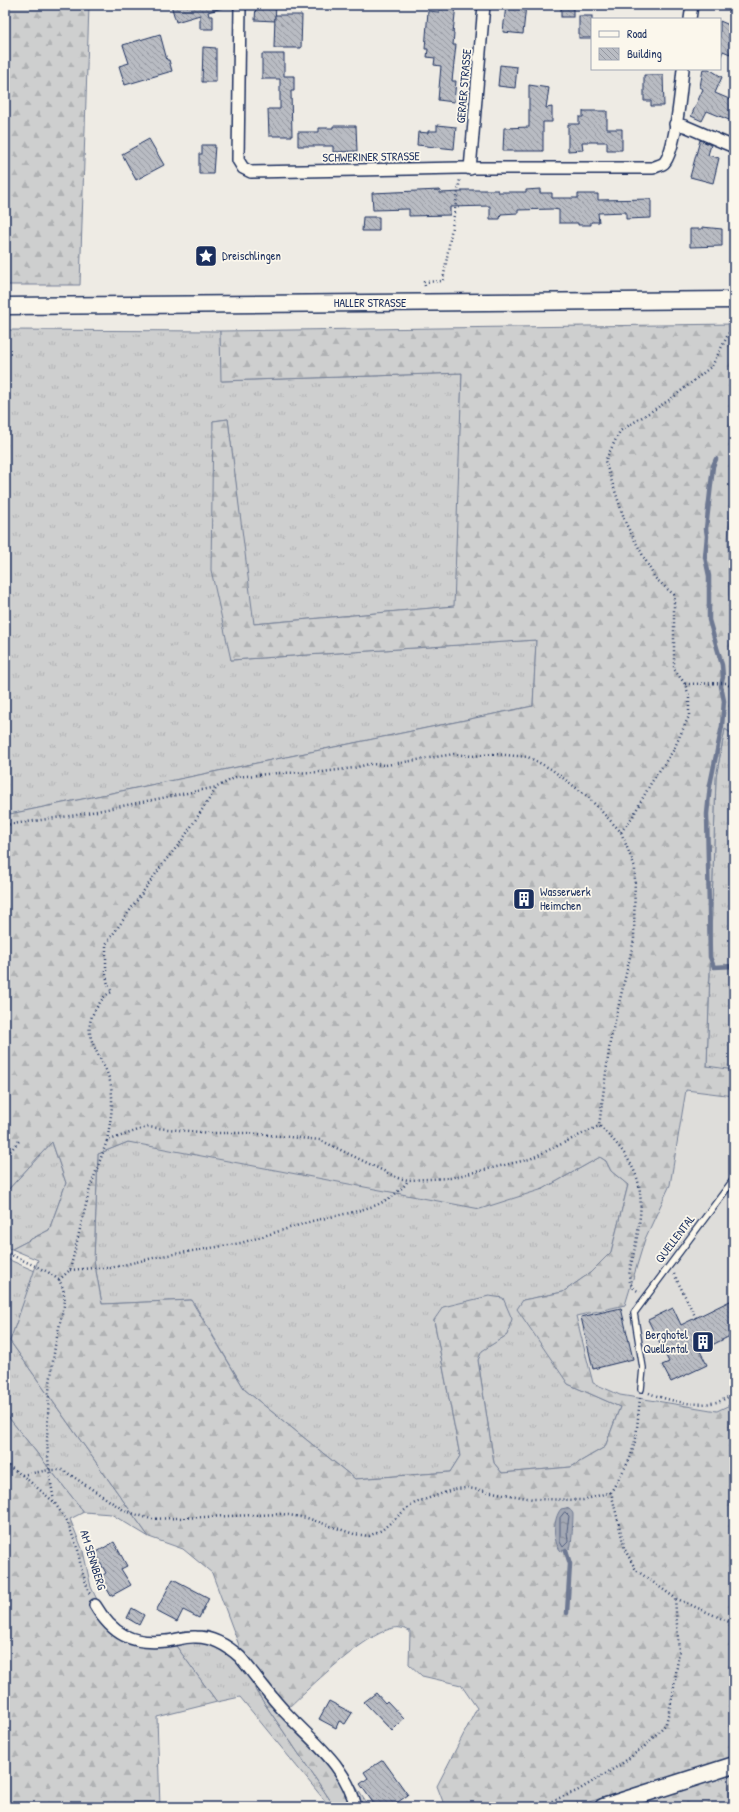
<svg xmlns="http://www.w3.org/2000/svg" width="739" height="1812" font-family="'Patrick Hand',sans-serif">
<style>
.built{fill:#deddda}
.grass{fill:url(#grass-tufts);stroke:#747f96}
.forest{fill:url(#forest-firs);stroke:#747f96;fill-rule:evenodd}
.water{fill:url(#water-ripples);stroke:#6d7892}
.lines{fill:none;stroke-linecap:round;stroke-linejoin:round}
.shore{stroke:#515f80;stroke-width:1}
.stream{stroke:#6d7892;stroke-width:4.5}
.building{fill:url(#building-back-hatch);stroke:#1b2f5e}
.lane-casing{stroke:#1b2f5e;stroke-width:8}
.street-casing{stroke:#1b2f5e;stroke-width:14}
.secondary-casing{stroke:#1b2f5e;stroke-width:19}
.path{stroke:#1b2f5e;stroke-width:2.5;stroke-dasharray:1 3;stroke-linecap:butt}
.lane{stroke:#fbf7ec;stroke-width:5.5}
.street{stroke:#fbf7ec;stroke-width:11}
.secondary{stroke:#fbf7ec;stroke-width:16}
.labels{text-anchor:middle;stroke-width:3.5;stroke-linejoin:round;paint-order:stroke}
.street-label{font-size:12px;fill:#1b2f5e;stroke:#fbf7ec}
.poi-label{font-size:12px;fill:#1b2f5e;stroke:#fbf7ec;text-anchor:start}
</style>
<defs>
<pattern id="grass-tufts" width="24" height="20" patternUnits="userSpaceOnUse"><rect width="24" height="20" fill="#cecfcf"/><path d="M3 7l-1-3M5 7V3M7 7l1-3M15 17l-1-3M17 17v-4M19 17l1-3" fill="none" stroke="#b0b2b4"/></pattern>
<pattern id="forest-firs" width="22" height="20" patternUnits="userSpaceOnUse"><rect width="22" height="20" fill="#cecfcf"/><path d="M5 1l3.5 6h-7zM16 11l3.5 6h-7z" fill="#b0b2b4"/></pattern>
<pattern id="water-ripples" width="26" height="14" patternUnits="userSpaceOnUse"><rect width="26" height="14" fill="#a3a8b4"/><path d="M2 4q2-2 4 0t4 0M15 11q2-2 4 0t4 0" fill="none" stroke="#848996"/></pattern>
<pattern id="building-back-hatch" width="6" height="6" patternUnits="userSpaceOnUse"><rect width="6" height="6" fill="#b9bcc3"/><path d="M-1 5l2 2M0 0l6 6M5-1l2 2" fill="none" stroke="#9699a2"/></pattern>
</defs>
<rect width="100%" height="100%" fill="#eeebe4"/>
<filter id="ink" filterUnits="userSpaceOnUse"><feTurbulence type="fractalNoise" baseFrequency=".025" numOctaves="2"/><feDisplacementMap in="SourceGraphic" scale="8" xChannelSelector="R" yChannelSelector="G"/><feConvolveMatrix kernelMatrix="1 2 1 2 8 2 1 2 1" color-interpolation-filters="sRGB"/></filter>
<g filter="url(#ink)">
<polygon class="built" points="686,1090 734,1096 734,1403 717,1411 620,1395 593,1383 576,1316 625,1305 645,1239 670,1185"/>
<g class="grass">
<polygon points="5,330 220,331 222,381 462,373 455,606 253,624 228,419 213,421 231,660 536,640 533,706 5,815"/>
<polygon points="725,729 734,735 734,1070 707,1067 716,777"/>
<polygon points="52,1142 66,1183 49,1230 12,1249 5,1248 5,1193"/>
<polygon points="128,1142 543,1189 600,1157 606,1161 611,1171 628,1185 611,1252 590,1273 563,1292 523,1300 568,1384 620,1407 605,1447 571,1467 502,1473 494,1463 478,1360 481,1351 507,1335 434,1320 460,1456 450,1472 355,1479 245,1390 192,1300 102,1304 94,1260 98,1154"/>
<polygon points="5,1258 35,1271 10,1341 149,1537 111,1514 84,1512 5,1413"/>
<polygon points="184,1631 208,1631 240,1648 256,1691 335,1807 330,1807 240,1697 217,1702 168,1635"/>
</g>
<g class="forest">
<polygon points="5,5 89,5 80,285 5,285"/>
<path d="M734,324v154l-6,61 1,56 5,22v118l-9,-6 -9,48 -9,289 27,4v26l-48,-6 -16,95 -25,54 -20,66 -49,11 17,67 27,12 97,16 17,-8v354l-161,50h-128l-8,-21 40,-78 -16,-23 -39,-9 -13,-12 1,-33c-3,-1 -6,-3 -9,-3 -25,-6 -95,63 -114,81l60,64 22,34h-34l-79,-116 -44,-118 -29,-24 -34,-12 -139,-196 28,-81 -26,-11 37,-19 17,-47 -14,-41 -47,51v-378l528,-109 3,-66 -305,20 -20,-90 2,-149 15,-2 26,205 200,-18 8,-233 -241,8 -1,-50zM128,1142l352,67 63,-20 57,-32 6,4 5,10 17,14 -17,67 -21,21 -27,19 -40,8 -6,9 51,75 52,23 -15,40 -34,20 -69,6 -8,-10 -16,-103 4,-9 25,-16 5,-16 -9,-21 -14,-2 -46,11 -9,13 26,136 -10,16 -95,7 -110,-89 -54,-90 -89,4 -8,-44 4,-106z"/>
<polygon points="5,1413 84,1512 70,1519 83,1551 91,1587 102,1610 122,1630 142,1637 168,1635 217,1702 157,1717 160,1807 5,1807"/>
<polygon points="734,1772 734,1788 729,1788 730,1807 629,1807"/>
</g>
<path class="water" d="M566,1508l3,1c2,2 3,2 4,5 0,3 -1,32 -3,34 -2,2 -6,3 -9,3 -9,-9 -8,-33 0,-42z"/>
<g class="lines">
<polygon class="shore" points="565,1512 569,1516 567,1531 568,1542 563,1547 560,1542 560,1518"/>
<g class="stream">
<polyline points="716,459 713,466 706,529 707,536 705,557 709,576 709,620 722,665 723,677 721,686 724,701 722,726 710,785 707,814 710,957 714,967 734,966"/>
<polyline points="566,1551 570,1564 567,1613"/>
</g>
</g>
<g class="building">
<polygon points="171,5 222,5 222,8 208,12 209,16 213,16 213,29 200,29 200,15 176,22"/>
<polygon points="256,5 276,6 275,21 255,20"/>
<polygon points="440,5 456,5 453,33 454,33 453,45 456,45 452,81 456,81 454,102 438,100 441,66 434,65 435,58 427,57 428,49 425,49 428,11 439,12"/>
<polygon points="506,5 526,5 523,34 503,32"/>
<rect x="561" y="5" width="12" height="12"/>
<polygon points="275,15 302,15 301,48 274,48"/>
<rect x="579" y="16" width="13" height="22"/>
<polygon points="720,21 734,27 729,38 734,40 734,45 730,54 723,51 720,59"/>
<polygon points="160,34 167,60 169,60 172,71 125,85 119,66 129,63 123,45"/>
<polygon points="203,47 216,48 216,82 202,82"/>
<polygon points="262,54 284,54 284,76 294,76 294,91 291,91 292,136 269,136 268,109 280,109 280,79 262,79"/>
<polygon points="500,65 517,67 515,88 498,86"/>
<polygon points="703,69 709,69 722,77 715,93 734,101 734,122 707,111 702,121 691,116 703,89 700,87"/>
<polygon points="644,75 663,75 664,106 651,106 651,101 644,101"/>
<polygon points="529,85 549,88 546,108 552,107 552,122 543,122 543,151 503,151 504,128 529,127"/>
<polygon points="583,111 607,111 607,129 622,129 622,150 607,150 607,142 582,142 583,150 568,151 568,124 579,124 579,117 583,117"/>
<polygon points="437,125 456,127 454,149 417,145 418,132 428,133 428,131 437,131"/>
<polygon points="333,126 356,126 357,151 333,152 333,146 298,146 298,132 319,132 319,128 333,128"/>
<polygon points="149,139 164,165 136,180 122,154"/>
<polygon points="700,140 711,145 708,155 719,158 713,183 690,177"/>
<polygon points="202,145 215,145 213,174 199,174 199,154 202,154"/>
<polygon points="540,189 540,193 552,193 552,198 578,198 578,194 598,194 598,200 651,199 651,218 626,219 626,212 598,213 599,222 591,222 591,225 578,225 578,223 559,223 559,210 553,209 518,210 518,213 501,214 500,219 490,219 490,206 450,207 450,215 409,216 409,209 373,210 372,193 440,190 440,193 462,192 462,190 498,190 498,192 526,192 526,190"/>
<polygon points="363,217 379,217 379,231 362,231"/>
<polygon points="702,227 722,229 722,246 690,247 690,229 702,229"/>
<polygon points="734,1299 734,1334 700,1351 707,1365 671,1382 662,1365 669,1362 648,1320 673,1308 681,1325"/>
<polygon points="621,1308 633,1359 593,1369 581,1317"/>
<polygon points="114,1542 127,1566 121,1569 131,1585 111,1596 100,1577 106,1573 95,1553"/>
<polygon points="173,1579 209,1598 199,1618 183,1610 177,1622 156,1611"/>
<polygon points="132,1608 144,1615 139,1625 127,1618"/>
<polygon points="376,1693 385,1703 387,1701 404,1719 392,1731 364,1702"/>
<polygon points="329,1701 352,1713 345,1724 339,1721 336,1728 319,1719"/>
<polygon points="383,1760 408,1795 391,1807 376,1807 360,1784 368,1778 364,1772"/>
</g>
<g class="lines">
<g class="lane-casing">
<polyline id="lane" points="641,1389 643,1368 634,1313 734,1179"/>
</g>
<g class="street-casing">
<g id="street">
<path d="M240,5l-2,155 5,8 8,4 210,-4h192c3,-2 9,-3 11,-5 12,-13 17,-75 19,-94"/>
<polyline points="690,19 692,5"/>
<polyline points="675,124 685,126 734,147"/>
<polyline points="470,169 484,5"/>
<path d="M95,1605c17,29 37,40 71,36 10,-1 20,-5 30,-4 17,0 32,9 44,20 15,18 29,38 45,55 29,31 60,52 71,95"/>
</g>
</g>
<g class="secondary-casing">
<g id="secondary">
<polyline points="5,306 734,300"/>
<polyline points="603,1807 734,1765"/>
</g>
</g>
<g class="path">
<polyline points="425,286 424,282 443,281 460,179"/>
<polyline points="685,684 726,683 734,689"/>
<polyline points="5,825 77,815 217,787 236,777 278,773 322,772 354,768 369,764 386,765 454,754 472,756 494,754 528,757 551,769 587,796 621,832 635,868 634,940 610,1042 599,1126"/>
<polyline points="621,832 633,816 651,783 673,751 689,716 689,696 685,684 674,669 674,595 655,578 626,524 605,461 620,431 671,399 712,366 734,323"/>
<path d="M107,1141c3,-19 7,-36 4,-55 -5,-29 -35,-49 -14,-79 5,-7 7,-12 15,-15l-4,-7 -2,-10v-31l59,-83 16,-19 36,-55"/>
<polyline points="5,1157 19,1141"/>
<polyline points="5,1252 48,1272 59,1280 63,1288 65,1301 55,1346 49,1391 47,1442 49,1470 54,1502 67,1521 78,1550 81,1568 90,1595"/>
<polyline points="70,1270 94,1268 110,1268 162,1256 241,1243 312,1221 354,1212 377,1205 392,1197 406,1184 408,1180"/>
<polyline points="674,1274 696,1318"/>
<path d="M59,1280l11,-10 20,-82 17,-47 40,-14 63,6h38l72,7 78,38 10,2 42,-2 80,-19 69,-33c16,14 31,32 38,52 8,24 1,55 -4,79 -2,8 -6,19 -2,27 1,4 5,6 9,8"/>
<path d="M649,1393c20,8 49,15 71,8 5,-2 9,-5 14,-7"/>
<polyline points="640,1398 636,1438 630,1459 611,1492 625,1550 636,1570 675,1598 734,1624"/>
<polyline points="5,1464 22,1475 54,1502"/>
<polyline points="22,1475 49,1470 63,1470 125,1511 151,1519 282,1514 307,1518 354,1534 369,1536 382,1530 405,1510 415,1503 455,1489 468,1488 533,1499 583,1500 611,1492"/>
<polyline points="537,1807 577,1791 620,1765 645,1746 666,1724 673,1694 679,1652 675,1598"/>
</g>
<use href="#lane" class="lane"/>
<use href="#street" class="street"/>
<use href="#secondary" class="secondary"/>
</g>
</g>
<defs>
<g id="sight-square" transform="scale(1.15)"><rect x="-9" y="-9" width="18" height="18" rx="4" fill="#1b2f5e" stroke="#fbf7ec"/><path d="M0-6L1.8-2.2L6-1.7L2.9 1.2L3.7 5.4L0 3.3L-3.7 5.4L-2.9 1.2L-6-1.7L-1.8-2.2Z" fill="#fff"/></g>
<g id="building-square" transform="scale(1.15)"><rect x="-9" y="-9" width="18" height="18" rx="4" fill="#1b2f5e" stroke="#fbf7ec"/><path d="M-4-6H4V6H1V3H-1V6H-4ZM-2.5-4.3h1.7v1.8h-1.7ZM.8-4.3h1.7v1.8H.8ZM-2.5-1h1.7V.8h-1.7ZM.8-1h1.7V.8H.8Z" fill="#fff"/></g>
</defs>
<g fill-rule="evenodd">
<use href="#sight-square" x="206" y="256"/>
<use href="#building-square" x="524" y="899"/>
<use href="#building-square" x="703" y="1342"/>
</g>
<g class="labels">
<g class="street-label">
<text transform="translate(464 86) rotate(-85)" y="4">GERAER STRASSE</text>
<text transform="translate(371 157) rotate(-1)" y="4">SCHWERINER STRASSE</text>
<text x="370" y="307">HALLER STRASSE</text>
<text transform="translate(675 1239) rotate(-53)" y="4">QUELLENTAL</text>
<text transform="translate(93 1560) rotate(73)" y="4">AM SENNBERG</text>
</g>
<g class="poi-label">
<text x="222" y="260">Dreischlingen</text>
<text x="540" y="896">Wasserwerk<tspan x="540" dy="14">Heimchen</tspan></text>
<text x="688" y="1339" text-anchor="end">Berghotel<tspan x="688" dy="14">Quellental</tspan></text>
</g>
</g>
<rect width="739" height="1812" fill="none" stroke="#fbf7ec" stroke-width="20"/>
<rect x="10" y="10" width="719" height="1792" fill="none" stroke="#1b2f5e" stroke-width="1.5" filter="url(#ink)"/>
<rect x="591" y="18" width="130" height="52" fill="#fbf7ec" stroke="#a1a7b3"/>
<rect x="599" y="31" width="20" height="6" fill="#fbf7ec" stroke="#a1a7b3"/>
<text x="627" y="38" font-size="12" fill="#1b2f5e">Road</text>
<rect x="599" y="48" width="20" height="12" fill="url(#building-back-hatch)" stroke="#a1a7b3"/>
<text x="627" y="58" font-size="12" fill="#1b2f5e">Building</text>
</svg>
